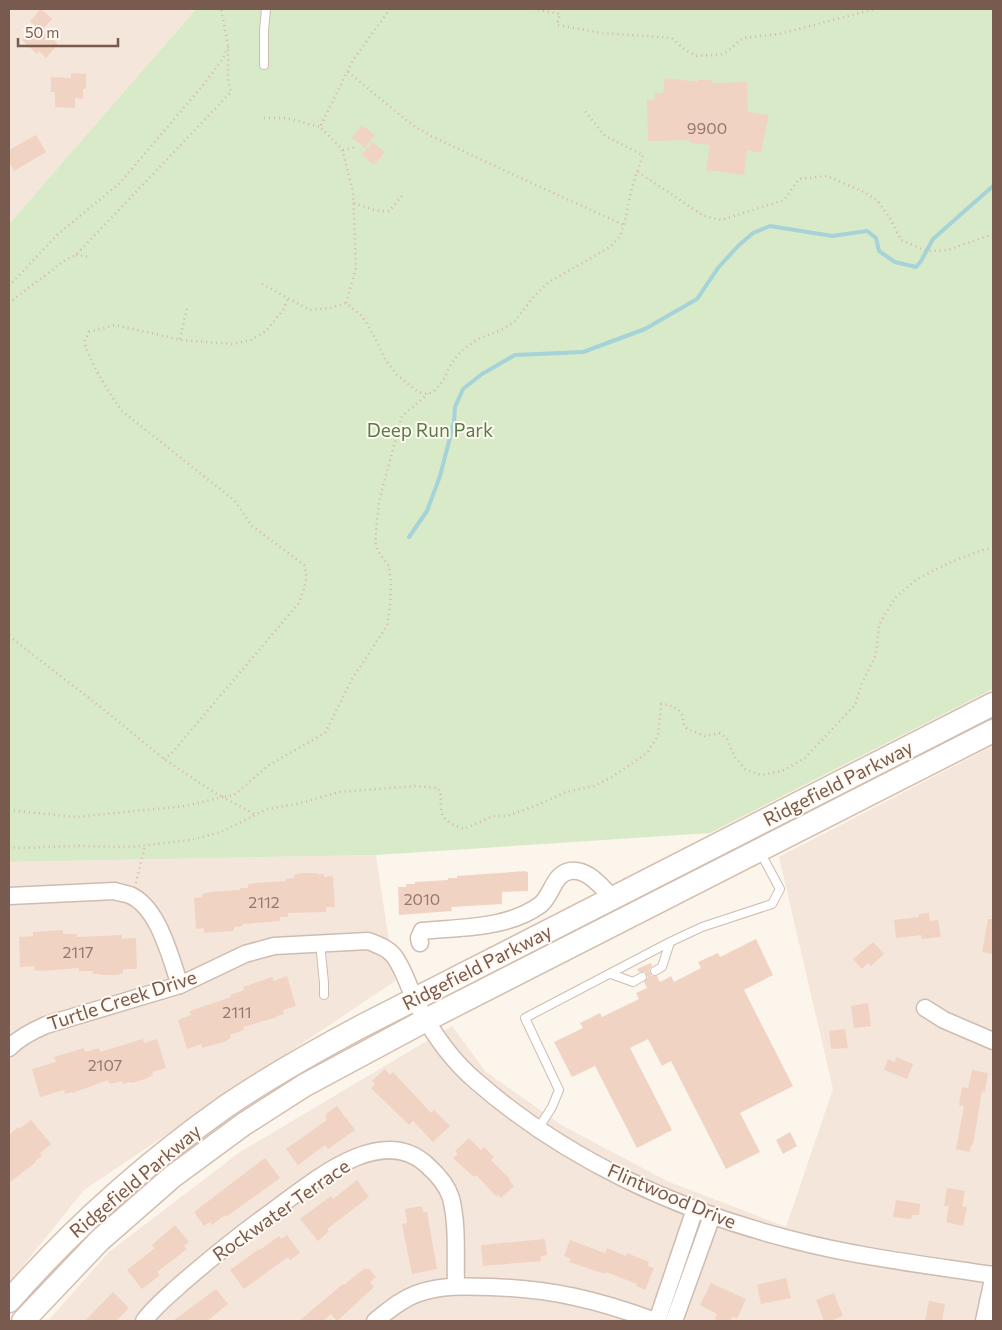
<svg xmlns="http://www.w3.org/2000/svg" width="1002" height="1330" font-family="Commissioner,sans-serif">
<style>
.residential{fill:#f4e6da}
.green{fill:#d9eac9}
.lines{fill:none;stroke-linecap:round;stroke-linejoin:round}
.stream{stroke:#a6d3d8;stroke-width:4}
.building{fill:#f1d3c3}
.lane-casing{stroke:#cfbcb0;stroke-width:10}
.street-casing{stroke:#cfbcb0;stroke-width:19}
.secondary-casing{stroke:#d4beb0;stroke-width:25}
.path{stroke:#d7b6a6;stroke-width:2.5;stroke-dasharray:1 4;stroke-linecap:butt}
.lane{stroke:#fff;stroke-width:8}
.street{stroke:#fff;stroke-width:16}
.secondary{stroke:#fff;stroke-width:22}
.labels{text-anchor:middle;stroke-width:4;stroke-linejoin:round;paint-order:stroke}
.number-label{font-size:16px;fill:#96786b}
.park-label{font-size:19px;fill:#597d46;stroke:#fff9f2}
.street-label{font-size:19px;fill:#785a4e;stroke:#fff9f2}
</style>
<rect width="100%" height="100%" fill="#fcf5eb"/>
<g class="residential">
<polygon points="9,9 196,9 9,224"/>
<polygon points="993,746 993,1321 48,1321 109,1252 240,1152 452,1026 486,1072 563,1126 667,1181 786,1227 833,1089 779,857"/>
<polygon points="376,855 395,981 84,1190 9,1283 9,862"/>
</g>
<polygon class="green" points="196,9 993,9 993,689 710,833 376,855 9,862 9,224"/>
<g class="lines">
<polyline class="stream" points="409,537 427,511 440,476 454,422 455,407 463,389 482,374 515,355 583,352 645,329 697,299 718,268 738,246 753,233 770,226 832,236 867,231 876,238 879,251 895,262 916,267 921,261 933,239 993,186"/>
</g>
<g class="building">
<polygon points="41,9 52,19 43,29 58,44 46,58 39,51 37,54 22,40 35,26 30,21"/>
<polygon points="71,73 86,74 86,89 83,89 83,99 75,98 75,108 55,107 55,92 51,92 51,77 71,78"/>
<polygon points="665,78 698,82 698,80 712,80 713,83 747,82 748,112 769,115 761,153 747,150 744,175 706,170 710,145 691,143 688,140 648,141 647,100 655,100 654,93 663,93"/>
<polygon points="362,125 375,135 365,148 352,138"/>
<polygon points="36,135 46,152 14,171 9,162 9,150"/>
<polygon points="372,142 385,152 374,165 362,155"/>
<polygon points="526,871 528,873 528,891 502,892 502,904 451,907 452,911 399,915 398,887 406,887 406,884 415,884 415,882 448,880 448,878 457,878 457,876"/>
<polygon points="302,873 317,873 317,874 324,874 324,877 333,876 335,907 326,907 326,912 288,913 288,917 280,917 280,921 242,924 242,926 234,927 234,931 204,933 204,928 196,929 194,898 202,897 202,894 210,892 240,890 240,888 248,888 248,884 256,883 286,881 286,879 294,878 294,875"/>
<polygon points="929,913 930,921 938,920 941,937 922,939 921,935 896,938 894,920 919,917 919,914"/>
<polygon points="988,919 993,919 993,954 982,952"/>
<polygon points="63,930 63,934 77,934 77,937 122,935 122,939 136,938 137,969 123,969 123,973 116,975 101,975 101,974 93,974 93,971 79,971 79,968 41,971 34,970 34,966 20,967 19,937 33,936 33,932"/>
<polygon points="756,939 773,975 744,990 793,1086 740,1113 760,1152 726,1169 671,1061 662,1066 648,1039 630,1048 672,1130 637,1148 595,1066 572,1077 554,1042 583,1028 580,1023 600,1013 602,1017 639,999 636,993 647,988 644,982 648,977 645,972 639,972 637,969 651,963 652,966 649,971 652,976 657,976 660,982 671,976 674,982 701,968 698,962 718,953 720,957"/>
<polygon points="873,942 884,954 871,966 868,963 862,969 853,959"/>
<polygon points="287,976 296,1006 283,1010 284,1014 277,1016 277,1017 243,1027 244,1030 230,1035 231,1038 224,1042 202,1048 201,1044 187,1049 178,1020 191,1015 190,1011 231,997 230,995 244,990 243,987 272,977 274,981"/>
<polygon points="868,1003 871,1026 854,1028 851,1006"/>
<polygon points="845,1029 848,1048 831,1049 829,1031"/>
<polygon points="143,1039 144,1043 157,1039 166,1068 152,1072 153,1075 145,1079 131,1083 130,1082 123,1084 122,1081 110,1084 108,1080 72,1093 72,1092 65,1094 64,1090 40,1097 32,1069 56,1062 54,1057 84,1048 85,1052 99,1048 100,1052"/>
<polygon points="896,1057 913,1064 907,1079 884,1070 888,1059 895,1062"/>
<polygon points="385,1069 390,1075 393,1072 431,1113 434,1110 450,1126 433,1142 413,1121 409,1125 371,1088 375,1084 372,1081"/>
<polygon points="972,1070 988,1073 985,1092 982,1091 973,1145 971,1145 970,1152 956,1149 964,1106 959,1105 962,1087 968,1088"/>
<polygon points="337,1106 355,1130 328,1149 325,1145 298,1165 286,1149 327,1120 325,1117 327,1115 326,1114"/>
<polygon points="31,1120 51,1144 40,1153 42,1156 35,1161 36,1162 9,1183 9,1135 18,1127 19,1129"/>
<polygon points="790,1132 797,1146 783,1154 776,1140"/>
<polygon points="469,1138 481,1150 484,1147 494,1157 491,1160 510,1179 509,1180 514,1186 501,1198 498,1195 497,1197 476,1175 474,1177 453,1158 458,1154 455,1151"/>
<polygon points="265,1158 280,1178 226,1217 225,1215 212,1225 210,1222 204,1226 194,1212"/>
<polygon points="357,1180 369,1197 327,1229 329,1231 318,1241 300,1219 331,1196 333,1199"/>
<polygon points="947,1188 965,1191 962,1206 967,1207 963,1226 946,1222 949,1206 944,1206"/>
<polygon points="896,1200 920,1204 919,1215 912,1215 911,1219 893,1217"/>
<polygon points="422,1206 423,1212 427,1212 437,1269 412,1274 402,1224 407,1223 405,1209"/>
<polygon points="175,1225 189,1242 184,1246 187,1249 157,1272 160,1275 142,1289 127,1270 155,1248 152,1245"/>
<polygon points="287,1235 300,1253 290,1260 288,1257 244,1289 230,1270 259,1249 260,1250 279,1236 281,1239"/>
<polygon points="545,1239 547,1255 541,1256 541,1261 483,1266 481,1245"/>
<polygon points="570,1240 605,1253 607,1248 626,1256 627,1253 649,1262 648,1266 654,1268 645,1290 636,1286 637,1284 606,1272 605,1274 569,1262 571,1259 564,1256"/>
<polygon points="365,1268 366,1270 368,1268 376,1277 370,1282 374,1287 337,1321 331,1314 323,1321 299,1321 343,1284 344,1285"/>
<polygon points="786,1278 791,1298 761,1304 757,1285"/>
<polygon points="711,1283 746,1299 737,1319 733,1316 730,1321 721,1321 715,1319 717,1314 700,1305"/>
<polygon points="216,1289 228,1304 207,1321 173,1321"/>
<polygon points="113,1292 129,1308 116,1321 85,1321"/>
<polygon points="834,1293 843,1316 830,1321 824,1321 816,1300"/>
<polygon points="929,1301 945,1304 942,1321 925,1321"/>
</g>
<g class="lines">
<g class="lane-casing">
<g id="lane">
<polyline points="264,65 264,30 266,9"/>
<polyline points="320,943 324,983 324,995"/>
<polyline points="655,971 662,967 670,942"/>
<polyline points="611,974 633,982 642,977"/>
<polyline points="538,1129 552,1107 559,1090 525,1018 670,942 702,927 772,904 780,889 760,852"/>
</g>
</g>
<g class="street-casing">
<g id="street">
<path d="M9,896l106,-5c4,2 10,2 15,4 29,13 40,62 50,90"/>
<path d="M420,943l-1,-5 3,-7c39,-4 85,-2 118,-26 12,-9 13,-31 30,-34 18,-3 31,16 43,27"/>
<polyline points="925,1008 944,1020 993,1041"/>
<path d="M9,1048c11,-11 23,-17 37,-23l134,-40 65,-31 29,-8 94,-5c11,4 22,8 28,18 8,12 13,28 19,41 15,29 36,60 61,81 89,78 202,130 317,159 65,17 134,25 200,35"/>
<path d="M144,1321c10,-14 24,-25 37,-37 29,-25 58,-49 89,-71 39,-28 110,-92 157,-48 10,9 20,20 24,33 7,28 4,59 5,87"/>
<path d="M375,1321c13,-10 25,-21 41,-27 25,-9 49,-8 75,-7 61,2 107,13 164,34"/>
<polyline points="657,1321 695,1209"/>
<polyline points="674,1321 712,1216"/>
<polyline points="984,1321 993,1279"/>
</g>
</g>
<g class="secondary-casing">
<g id="secondary">
<path d="M9,1301c64,-73 137,-138 216,-194 44,-30 90,-56 137,-81l631,-322"/>
<polyline points="23,1321 100,1240 172,1177 244,1124 305,1085 426,1020 993,731"/>
</g>
</g>
<g class="path">
<polyline points="533,9 560,14 557,25 602,33 672,38 685,50 697,56 724,54 743,38 779,34 875,9"/>
<polyline points="348,72 411,124 431,136 512,174 624,225"/>
<polyline points="264,118 286,118 320,127"/>
<polyline points="343,150 356,147"/>
<polyline points="638,172 704,216 721,220 784,200 799,179 827,176 864,192 877,200 890,218 901,240 922,249 929,251 948,250 993,234"/>
<path d="M354,203c11,4 23,9 35,8l13,-15"/>
<polyline points="76,255 90,257"/>
<polyline points="262,284 310,310 330,308 346,303 362,316 373,334 385,359 397,375 418,392 428,394 434,391 443,381 451,364 461,351 478,339 503,329 515,321 535,295 549,282 610,247 620,236 624,225 632,187 643,155 605,136 584,110"/>
<polyline points="9,286 58,234 120,183 204,84 222,60 228,47"/>
<polyline points="346,303 356,268 353,191 342,149 320,127 353,60 390,9"/>
<path d="M9,304c12,-11 24,-20 37,-29 12,-9 15,-14 30,-20l155,-163 -3,-11v-36l-7,-36"/>
<polyline points="180,339 187,308"/>
<polyline points="9,636 103,709 164,759 215,793 223,797 234,795 269,765 325,733 352,679 387,626 390,607 391,585 389,566 378,551 375,542 379,501 402,416 428,394"/>
<path d="M164,759l7,-5 127,-150c6,-14 11,-25 6,-39l-52,-39 -17,-25 -113,-90c-8,-10 -39,-59 -37,-71 1,-3 3,-5 4,-8l26,-7 67,15 50,4 19,-4 15,-9 17,-21 5,-12"/>
<polyline points="9,810 75,817 185,806 223,797 254,814"/>
<path d="M9,846l7,2 63,-2 52,1 60,-7 30,-8 46,-23 30,-5 42,-12 77,-6 22,2c5,11 2,9 3,20 0,13 13,17 23,21l29,-13h14l33,-12 26,-12 28,-6 18,-9 35,-24 11,-17 3,-32 8,1 10,5 4,6v7l4,6 18,7 15,-3 7,6 8,18 10,12 16,6 21,-4 23,-13 50,-53 7,-22 14,-28 3,-30 16,-27 22,-19 34,-17 31,-12 11,-2"/>
<polyline points="136,883 145,845"/>
</g>
<use href="#lane" class="lane"/>
<use href="#street" class="street"/>
<use href="#secondary" class="secondary"/>
</g>
<g class="labels">
<g class="number-label">
<text x="707" y="134">9900</text>
<text x="422" y="905">2010</text>
<text x="264" y="908">2112</text>
<text x="78" y="958">2117</text>
<text x="237" y="1018">2111</text>
<text x="105" y="1071">2107</text>
</g>
<g class="park-label">
<text x="430" y="437">Deep Run Park</text>
</g>
<g class="street-label">
<text transform="translate(838 783) rotate(-27)" y="7">Ridgefield Parkway</text>
<text transform="translate(477 967) rotate(-27)" y="7">Ridgefield Parkway</text>
<text transform="translate(122 1000) rotate(-18)" y="7">Turtle Creek Drive</text>
<text transform="translate(135 1181) rotate(-40)" y="7">Ridgefield Parkway</text>
<text transform="translate(672 1196) rotate(23)" y="7">Flintwood Drive</text>
<text transform="translate(281 1210) rotate(-35)" y="7">Rockwater Terrace</text>
</g>
</g>
<rect width="1002" height="1330" fill="none" stroke="#785a4e" stroke-width="20"/>
<path d="M18 38v8h100v-8" fill="none" stroke="#785a4e" stroke-width="2.5"/>
<text x="25" y="38" font-size="15" fill="#785a4e" stroke="#fff9f2" stroke-width="4" paint-order="stroke">50 m</text>
</svg>
